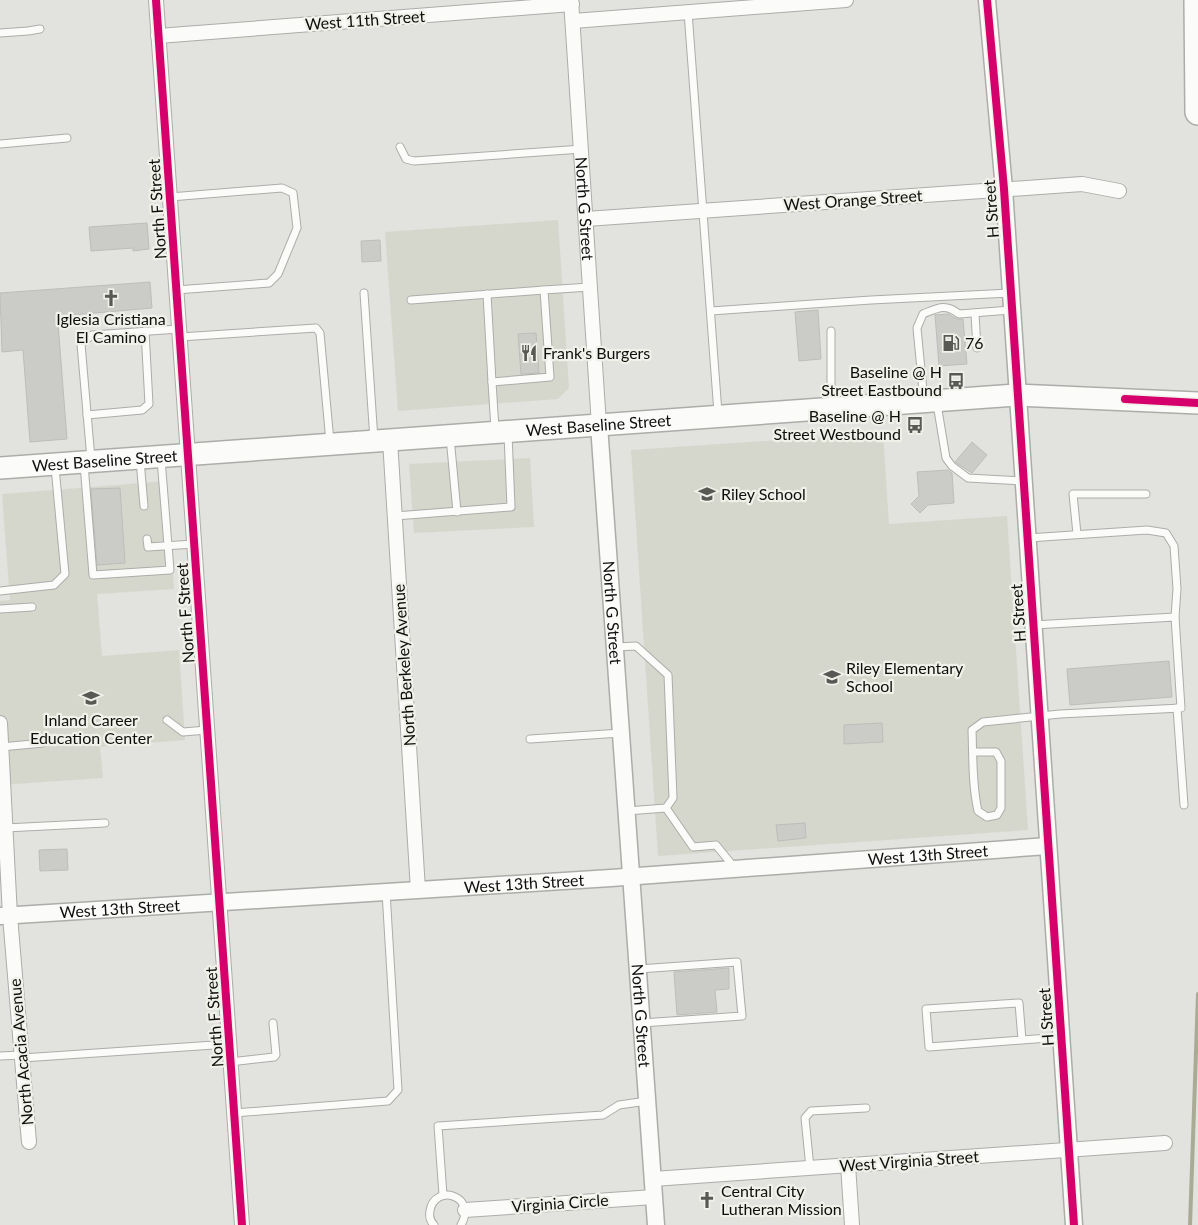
<svg xmlns="http://www.w3.org/2000/svg" width="1198" height="1225" font-family="Lato,sans-serif">
<style>
.built{fill:#d6d7cc}
.lines{fill:none;stroke-linecap:round;stroke-linejoin:round}
.stream{stroke:#a9ab95;stroke-width:4}
.building{fill:#cbcbc8;stroke:#bdbdba}
.service-casing{stroke:#acaca9;stroke-width:9}
.minor-casing{stroke:#acaca9;stroke-width:16}
.tertiary-casing{stroke:#acaca9;stroke-width:19}
.primary-casing{stroke:#acaca9;stroke-width:24}
.motorway-casing{stroke:#acaca9;stroke-width:28}
.service{stroke:#fbfbfa;stroke-width:7}
.minor{stroke:#fbfbfa;stroke-width:14}
.tertiary{stroke:#fbfbfa;stroke-width:16}
.primary{stroke:#fbfbfa;stroke-width:21}
.motorway{stroke:#fbfbfa;stroke-width:25}
.cycleway-casing{stroke:#f0f1e9;stroke-width:11}
.cycleway{stroke:#d6006c;stroke-width:8}
.labels{text-anchor:middle;stroke-width:4.5;stroke-linejoin:round;paint-order:stroke}
.street-label{font-size:16px;fill:#0e0e0b;stroke:#f0f1e9}
.poi-label{font-size:16px;fill:#0e0e0b;stroke:#f0f1e9;text-anchor:start}
</style>
<rect width="100%" height="100%" fill="#e2e2de"/>
<g class="built">
<polygon points="558,220 569,388 558,399 398,411 385,232"/>
<polygon points="883,433 889,524 1007,516 1028,830 658,856 631,450"/>
<polygon points="530,458 534,527 414,533 409,464"/>
<polygon points="167,481 174,589 97,594 102,656 179,650 185,740 100,747 103,778 0,785 0,601 10,600 2,494"/>
</g>
<g class="lines">
<polyline class="stream" points="1190,1225 1198,994"/>
</g>
<g class="building">
<polygon points="147,223 149,249 133,251 133,248 91,251 89,227"/>
<polygon points="380,240 381,261 362,262 361,241"/>
<polygon points="150,282 152,308 72,315 73,322 58,323 67,439 30,442 23,350 2,352 0,293"/>
<polygon points="818,310 821,359 799,361 795,312"/>
<polygon points="948,314 957,319 963,319 967,364 939,366 935,315"/>
<polygon points="536,333 539,373 521,374 518,334"/>
<polygon points="972,442 987,455 972,473 955,462"/>
<polygon points="948,470 952,473 954,503 928,505 920,513 911,504 919,496 917,472"/>
<polygon points="120,488 125,563 97,565 91,489"/>
<polygon points="1169,661 1172,697 1070,705 1067,669"/>
<polygon points="882,723 883,742 844,744 844,725"/>
<polygon points="805,823 806,838 778,841 776,825"/>
<polygon points="67,849 68,870 40,871 39,850"/>
<polygon points="729,968 729,989 715,990 717,1012 677,1015 674,972"/>
</g>
<g class="lines">
<g class="service-casing">
<g id="service">
<polyline points="688,12 718,413"/>
<polyline points="0,33 28,31 40,29"/>
<polyline points="0,144 67,138"/>
<polyline points="400,147 406,159 414,161 582,149"/>
<polyline points="170,197 282,188 293,193 297,228 278,274 269,283 176,290"/>
<polyline points="364,293 374,440"/>
<polyline points="487,294 492,382"/>
<polyline points="411,300 544,290"/>
<polyline points="711,311 871,300 1010,293"/>
<polyline points="975,314 977,348"/>
<polyline points="831,331 831,387 833,405"/>
<polyline points="180,337 316,328 320,333 330,442"/>
<path d="M924,401l-7,-73 6,-14c15,-6 22,-11 36,0l52,-4"/>
<polyline points="937,404 946,458 952,466 968,478 1022,481"/>
<polyline points="87,415 142,410 149,404 145,331"/>
<polyline points="495,429 492,382 550,377 544,290 590,287"/>
<polyline points="450,437 457,512"/>
<polyline points="91,459 81,344 92,335 179,329"/>
<polyline points="140,460 144,506"/>
<polyline points="84,464 93,575 170,570 161,459"/>
<polyline points="395,516 511,507 508,434"/>
<polyline points="1077,534 1073,494 1146,494"/>
<polyline points="1028,538 1147,530 1166,533 1174,546 1177,589 1175,617"/>
<polyline points="147,539 148,547 194,544"/>
<polyline points="0,591 54,585 65,574 55,467"/>
<polyline points="0,609 32,607"/>
<polyline points="616,647 636,646 668,675 673,798 666,808 627,811"/>
<polyline points="1177,708 1184,805"/>
<polyline points="167,720 183,732 207,730"/>
<polyline points="530,739 621,733"/>
<polyline points="1,747 43,743"/>
<path d="M973,752h23l5,9v47l-4,7 -10,2 -9,-6c-6,-26 -5,-55 -6,-81l11,-8 77,-8 121,-6 -6,-91 -142,8"/>
<polyline points="666,808 693,847 716,845 734,867"/>
<polyline points="5,828 105,823"/>
<polyline points="639,969 737,962 742,1016 642,1023"/>
<polyline points="1022,1040 1019,1003 926,1009 929,1047 1061,1037"/>
<polyline points="0,1056 22,1055"/>
<polyline points="22,1058 229,1044"/>
<polyline points="230,1062 274,1057 276,1055 273,1023"/>
<polyline points="234,1113 388,1101 398,1090 386,892"/>
<polyline points="810,1168 805,1118 811,1111 866,1108"/>
<polyline points="443,1195 438,1126 603,1115 619,1105 647,1101"/>
<path d="M434,1225c-4,-4 -5,-9 -4,-14 4,-28 48,-16 31,14"/>
</g>
</g>
<g class="minor-casing">
<g id="minor">
<polyline points="156,0 242,1225"/>
<path id="s1" d="M571,0l28,425"/>
<polyline points="573,21 846,0"/>
<polyline points="158,36 572,4"/>
<polyline points="586,219 1082,184 1119,191"/>
<polyline points="390,440 418,890"/>
<polyline points="0,723 10,916 29,1142"/>
<polyline points="848,1165 852,1225"/>
<polyline points="653,1179 1165,1143"/>
<polyline points="465,1210 654,1197"/>
</g>
</g>
<g class="tertiary-casing">
<g id="tertiary">
<polyline points="987,0 1004,189 1074,1225"/>
<path id="s2" d="M599,425l57,800"/>
<path id="s3" d="M0,916l611,-38 437,-32"/>
</g>
</g>
<g class="primary-casing">
<g id="primary">
<path id="s4" d="M0,468l1016,-73 182,8"/>
</g>
</g>
<g class="motorway-casing">
<polyline id="motorway" points="1197,0 1198,112"/>
</g>
<use href="#service" class="service"/>
<use href="#minor" class="minor"/>
<use href="#tertiary" class="tertiary"/>
<use href="#primary" class="primary"/>
<use href="#motorway" class="motorway"/>
<g class="cycleway-casing">
<g id="cycleway">
<polyline points="156,0 242,1225"/>
<polyline points="987,0 1004,189 1074,1225"/>
<polyline points="1125,399 1198,403"/>
</g>
</g>
<use href="#cycleway" class="cycleway"/>
</g>
<defs>
<g id="church-bare" transform="scale(1.35)"><path d="M-1.2-6h2.4v3.5h3.3v2.4h-3.3V6h-2.4V-.1h-3.3v-2.4h3.3Z" fill="#585855" stroke="#f0f1e9" stroke-width="2.5" paint-order="stroke"/></g>
<g id="fuel-bare" transform="scale(1.35)"><path d="M-5.5-6h7V0h2V4h1.3V-2.5L3-4.5l.8-.8L6-3V5H2.5V1h-1V6h-7ZM-4.2-4.7v3.2H.2V-4.7Z" fill="#585855" stroke="#f0f1e9" stroke-width="2.5" paint-order="stroke"/></g>
<g id="restaurant-bare" transform="scale(1.35)"><path d="M-5-6h1v4h1v-4h1v4h1v-4h1v5L-1.5 .5V6h-2V.5L-5-1ZM5-6V6H3V1.5H1.5Q1.5-4 5-6Z" fill="#585855" stroke="#f0f1e9" stroke-width="2.5" paint-order="stroke"/></g>
<g id="bus-bare" transform="scale(1.35)"><path d="M-5-6H5V4H4V6H2V4H-2V6H-4V4H-5ZM-3.5-4V0h7V-4ZM-3.5 1.2v1.5H-2V1.2ZM2 1.2v1.5H3.5V1.2Z" fill="#585855" stroke="#f0f1e9" stroke-width="2.5" paint-order="stroke"/></g>
<g id="school-bare" transform="scale(1.35)"><path d="M0-5L7-2L0 1L-7-2ZM-4 1L0 2.5L4 1V4Q0 6-4 4Z" fill="#585855" stroke="#f0f1e9" stroke-width="2.5" paint-order="stroke"/></g>
</defs>
<g fill-rule="evenodd">
<use href="#church-bare" x="111" y="298"/>
<use href="#fuel-bare" x="951" y="343"/>
<use href="#restaurant-bare" x="529" y="353"/>
<use href="#bus-bare" x="956" y="381"/>
<use href="#bus-bare" x="915" y="425"/>
<use href="#school-bare" x="707" y="494"/>
<use href="#school-bare" x="832" y="677"/>
<use href="#school-bare" x="91" y="698"/>
<use href="#church-bare" x="707" y="1200"/>
</g>
<g class="labels">
<g class="street-label">
<text transform="translate(365 20) rotate(-4)" y="6">West 11th Street</text>
<text transform="translate(853 200) rotate(-4)" y="6">West Orange Street</text>
<text transform="translate(157 209) rotate(-94)" y="6">North F Street</text>
<text dy="6" stroke="none"><textPath href="#s1" startOffset="209">North G Street</textPath></text>
<text transform="translate(991 209) rotate(-94)" y="6">H Street</text>
<text dy="6" stroke="none"><textPath href="#s4" startOffset="600">West Baseline Street</textPath></text>
<text dy="6" stroke="none"><textPath href="#s4" startOffset="105">West Baseline Street</textPath></text>
<text transform="translate(185 613) rotate(-94)" y="6">North F Street</text>
<text dy="6" stroke="none"><textPath href="#s2" startOffset="188">North G Street</textPath></text>
<text transform="translate(1018 613) rotate(-94)" y="6">H Street</text>
<text transform="translate(404 665) rotate(-94)" y="6">North Berkeley Avenue</text>
<text dy="6" stroke="none"><textPath href="#s3" startOffset="930">West 13th Street</textPath></text>
<text dy="6" stroke="none"><textPath href="#s3" startOffset="525">West 13th Street</textPath></text>
<text dy="6" stroke="none"><textPath href="#s3" startOffset="120">West 13th Street</textPath></text>
<text transform="translate(214 1017) rotate(-94)" y="6">North F Street</text>
<text dy="6" stroke="none"><textPath href="#s2" startOffset="592">North G Street</textPath></text>
<text transform="translate(1046 1017) rotate(-94)" y="6">H Street</text>
<text transform="translate(21 1052) rotate(-95)" y="6">North Acacia Avenue</text>
<text transform="translate(909 1161) rotate(-4)" y="6">West Virginia Street</text>
<text transform="translate(560 1203) rotate(-4)" y="6">Virginia Circle</text>
</g>
<g class="poi-label">
<text x="111" y="325" text-anchor="middle">Iglesia Cristiana<tspan x="111" dy="18">El Camino</tspan></text>
<text x="965" y="349">76</text>
<text x="543" y="359">Frank's Burgers</text>
<text x="942" y="378" text-anchor="end">Baseline @ H<tspan x="942" dy="18">Street Eastbound</tspan></text>
<text x="901" y="422" text-anchor="end">Baseline @ H<tspan x="901" dy="18">Street Westbound</tspan></text>
<text x="721" y="500">Riley School</text>
<text x="846" y="674">Riley Elementary<tspan x="846" dy="18">School</tspan></text>
<text x="91" y="726" text-anchor="middle">Inland Career<tspan x="91" dy="18">Education Center</tspan></text>
<text x="721" y="1197">Central City<tspan x="721" dy="18">Lutheran Mission</tspan></text>
</g>
</g>
</svg>
